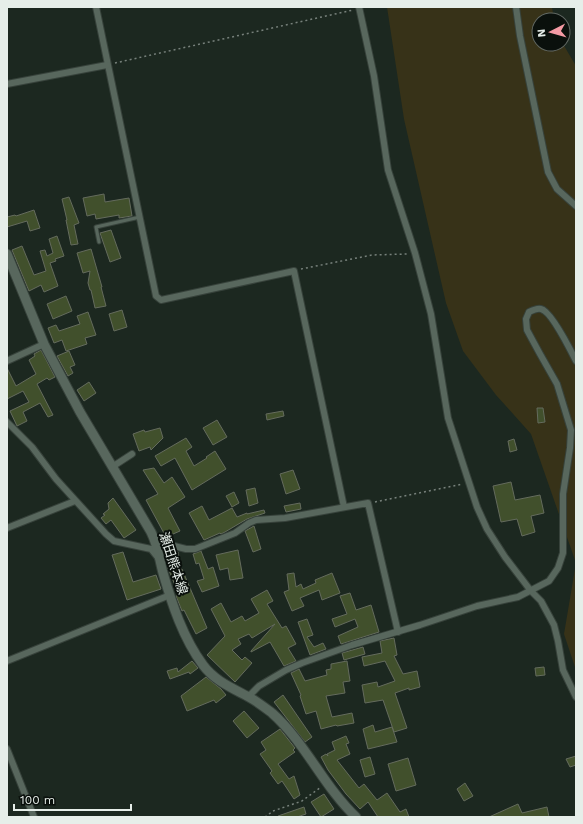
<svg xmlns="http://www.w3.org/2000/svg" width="583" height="824" font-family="'Work Sans','Noto Sans JP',sans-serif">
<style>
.green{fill:#373218}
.building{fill:#41502c;stroke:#646b5d}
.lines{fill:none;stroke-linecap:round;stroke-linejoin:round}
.lane-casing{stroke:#37423b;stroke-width:5}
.street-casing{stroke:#37423b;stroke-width:8}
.secondary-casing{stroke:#37423b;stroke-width:11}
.path{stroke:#77817b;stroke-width:1.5;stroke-dasharray:2 3;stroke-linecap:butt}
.lane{stroke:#58675d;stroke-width:3}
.street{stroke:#58675d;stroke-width:6}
.secondary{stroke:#58675d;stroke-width:9}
.labels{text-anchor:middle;stroke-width:4;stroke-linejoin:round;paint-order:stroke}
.street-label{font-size:13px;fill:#e6eee9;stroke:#0a100c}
</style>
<rect width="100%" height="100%" fill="#1c2820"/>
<polygon class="green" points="387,7 552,7 554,20 539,20 539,44 563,44 576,66 576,670 564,634 576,563 531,434 496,395 463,351 446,303 404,119"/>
<g class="building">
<polygon points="104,194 105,202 129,198 132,216 119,218 119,215 96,219 95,214 87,216 83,198"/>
<polygon points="69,197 79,223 74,225 78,244 71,245 66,220 67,220 62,199"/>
<polygon points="34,210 40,228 30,231 27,221 7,227 7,217 15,215 16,216"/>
<polygon points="111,230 121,258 110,262 100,233"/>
<polygon points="57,236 64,256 55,259 56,261 50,263 58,286 44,292 41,285 29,291 12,250 22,246 34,275 46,271 40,251 45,250 47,256 53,253 49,239"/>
<polygon points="91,249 102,287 101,287 106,306 95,308 91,290 90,290 88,283 90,271 83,273 77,253"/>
<polygon points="66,296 72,311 53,319 47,304"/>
<polygon points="122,310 127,327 114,331 109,314"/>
<polygon points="88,312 96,335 85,338 87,344 66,351 62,340 54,343 48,328 56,325 59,331 80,324 77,316"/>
<polygon points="41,350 55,377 49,380 47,378 37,384 53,415 48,417 40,403 23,412 27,421 17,426 10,411 29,402 23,391 7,399 7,368 16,386 36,374 29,360 35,356 34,354"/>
<polygon points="69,351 75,365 70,367 73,373 68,376 57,356"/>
<polygon points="89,382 96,393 84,401 77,390"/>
<polygon points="537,408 543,408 545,422 538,423"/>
<polygon points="283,411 284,416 267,420 266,414"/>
<polygon points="217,420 227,437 213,445 203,428"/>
<polygon points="160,428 163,438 151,450 150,447 139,451 133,434 144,430 145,432"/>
<polygon points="186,438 192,447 186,451 194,466 207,458 206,457 215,451 226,469 192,490 175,458 161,466 155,456"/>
<polygon points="514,439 517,450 510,452 508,441"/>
<polygon points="154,468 164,483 172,477 185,497 168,508 180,531 166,537 146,500 158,494 143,470"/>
<polygon points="293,470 300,489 286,494 280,474"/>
<polygon points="511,482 515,500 540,495 544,513 531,516 535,532 522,536 517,519 501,522 493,486"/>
<polygon points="255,488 258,503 249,506 246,490"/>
<polygon points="234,492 239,503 232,507 226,496"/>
<polygon points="113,498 136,530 124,538 111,520 106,524 101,518 105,515 103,514 109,509 108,503"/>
<polygon points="300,503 301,509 286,512 284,506"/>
<polygon points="202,506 209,520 232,508 237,517 247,513 247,514 264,510 265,513 247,519 225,532 221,534 220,533 204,540 189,513"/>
<polygon points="254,526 261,549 253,552 245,531"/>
<polygon points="238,550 243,578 230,580 228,568 220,570 216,555"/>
<polygon points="175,551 178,552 181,570 182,569 207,628 196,634 184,610 182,611 176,596 179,595 168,568 166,552"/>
<polygon points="201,551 208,569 213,567 219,586 202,592 197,581 204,579 199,563 196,564 193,554"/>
<polygon points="123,552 133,582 156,575 161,589 127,600 112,555"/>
<polygon points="294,573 296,587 301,584 303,589 316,583 315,580 332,573 340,593 322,600 319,590 300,598 304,606 292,611 284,592 289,590 287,574"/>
<polygon points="267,590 273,601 267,604 282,628 286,626 296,644 288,648 296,661 284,666 270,642 251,652 251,651 275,624 252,638 249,634 238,639 241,644 232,650 242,660 245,657 252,663 235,682 207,655 225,636 211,609 221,603 231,622 242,616 245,621 259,613 251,599"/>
<polygon points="350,593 356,610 371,605 379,632 341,644 338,636 358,627 355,619 335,627 332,619 347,614 340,596"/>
<polygon points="307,619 313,635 307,637 314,647 323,643 326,649 310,655 298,622"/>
<polygon points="394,638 397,655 394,656 403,674 417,671 420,687 409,690 409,688 395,693 407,728 394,732 383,700 365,703 362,685 377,682 378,687 395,681 385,661 364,666 362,657 382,653 380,641"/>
<polygon points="363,647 365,654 344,660 342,653"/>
<polygon points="192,661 198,668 190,674 189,672 170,679 167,671 177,668 178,672"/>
<polygon points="347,661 350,681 343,682 345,693 326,696 332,717 352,713 354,723 337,726 336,725 321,729 316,711 306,714 300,696 301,695 291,673 299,669 305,681 327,675 326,670 331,669 331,664"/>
<polygon points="544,667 545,675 536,676 535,668"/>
<polygon points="206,677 221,689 226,695 216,703 214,700 187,711 181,696"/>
<polygon points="283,695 312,737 305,742 274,702"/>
<polygon points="244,711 259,728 247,738 233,721"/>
<polygon points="373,725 375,732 392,727 397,742 368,749 363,729"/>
<polygon points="280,729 295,748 293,750 295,752 278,764 289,779 294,776 300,795 294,799 282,781 278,784 270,773 272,771 260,754 266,750 261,742"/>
<polygon points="346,736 349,743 346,744 350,754 337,760 359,788 364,784 377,800 387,793 400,812 406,809 409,817 378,817 368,802 360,809 346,794 328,770 321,757 326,754 328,756 327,754 335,750 332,742"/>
<polygon points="576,756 576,765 570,767 566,759"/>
<polygon points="370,757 375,774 365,777 360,760"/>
<polygon points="408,758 416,785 396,791 388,764"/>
<polygon points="465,783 473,796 464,801 457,789"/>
<polygon points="324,794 334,809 321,817 311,802"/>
<polygon points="518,804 522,813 547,807 549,817 489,817"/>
<polygon points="304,807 306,814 297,817 278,817 278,816"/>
</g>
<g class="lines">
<g class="lane-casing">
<polyline id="lane" points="99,242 96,227 140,217"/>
</g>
<g class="street-casing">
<g id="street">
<polyline points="96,7 156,296 161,300 294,271 344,507"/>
<polyline points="359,7 374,76 388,170 415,253 431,314 448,418 477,507 487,529 505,557 531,591 541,601 554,625 558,641 563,670 576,697"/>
<polyline points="516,7 520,36 548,172 557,189 576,206"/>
<polyline points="7,84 107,65"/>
<polyline points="7,361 44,344"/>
<polyline points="7,422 32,447 56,479 106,534 114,541 151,549 159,559"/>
<polyline points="112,467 132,454"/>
<polyline points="7,528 75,501"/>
<polyline points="157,545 170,545 186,549 195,549 235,533 249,523 256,520 285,518 368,503 398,632"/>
<polyline points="7,661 170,595"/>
<path d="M248,697l11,-11 27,-16 16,-7 50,-18 68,-20 57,-19 41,-9 31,-16 9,-13 5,-15v-59l7,-46 1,-18 -14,-46 -17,-30 -13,-24 -1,-11 3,-7c4,-2 8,-4 12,-3 10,2 30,42 35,52"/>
<polyline points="7,749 34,817"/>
</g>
</g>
<g class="secondary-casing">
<path id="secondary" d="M7,254l37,90 36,68 71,120c7,14 8,26 12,41 9,31 20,65 40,92 11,15 27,22 44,31 8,4 17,11 25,17 33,29 52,74 84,104"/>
</g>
<g class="path">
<polyline points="115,63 353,10"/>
<polyline points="301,269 372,255 407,254"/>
<polyline points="375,502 463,484"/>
<polyline points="265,817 273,811 302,801 321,787"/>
</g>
<use href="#lane" class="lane"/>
<use href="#street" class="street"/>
<use href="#secondary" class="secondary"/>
</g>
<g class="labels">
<g class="street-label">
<text transform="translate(174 563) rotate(72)" y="5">瀬田熊本線</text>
</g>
</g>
<rect width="583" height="824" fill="none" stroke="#e6eee9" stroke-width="16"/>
<g transform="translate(551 32) rotate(264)"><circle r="19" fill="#0a100c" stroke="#626964"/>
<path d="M0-3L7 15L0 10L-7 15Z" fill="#f49aa4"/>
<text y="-6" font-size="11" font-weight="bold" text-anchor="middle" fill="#e6eee9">N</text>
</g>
<path d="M14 804v6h117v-6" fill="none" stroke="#e6eee9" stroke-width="2"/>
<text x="20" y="804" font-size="12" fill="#e6eee9" stroke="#0a100c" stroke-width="3" paint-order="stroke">100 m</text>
</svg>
